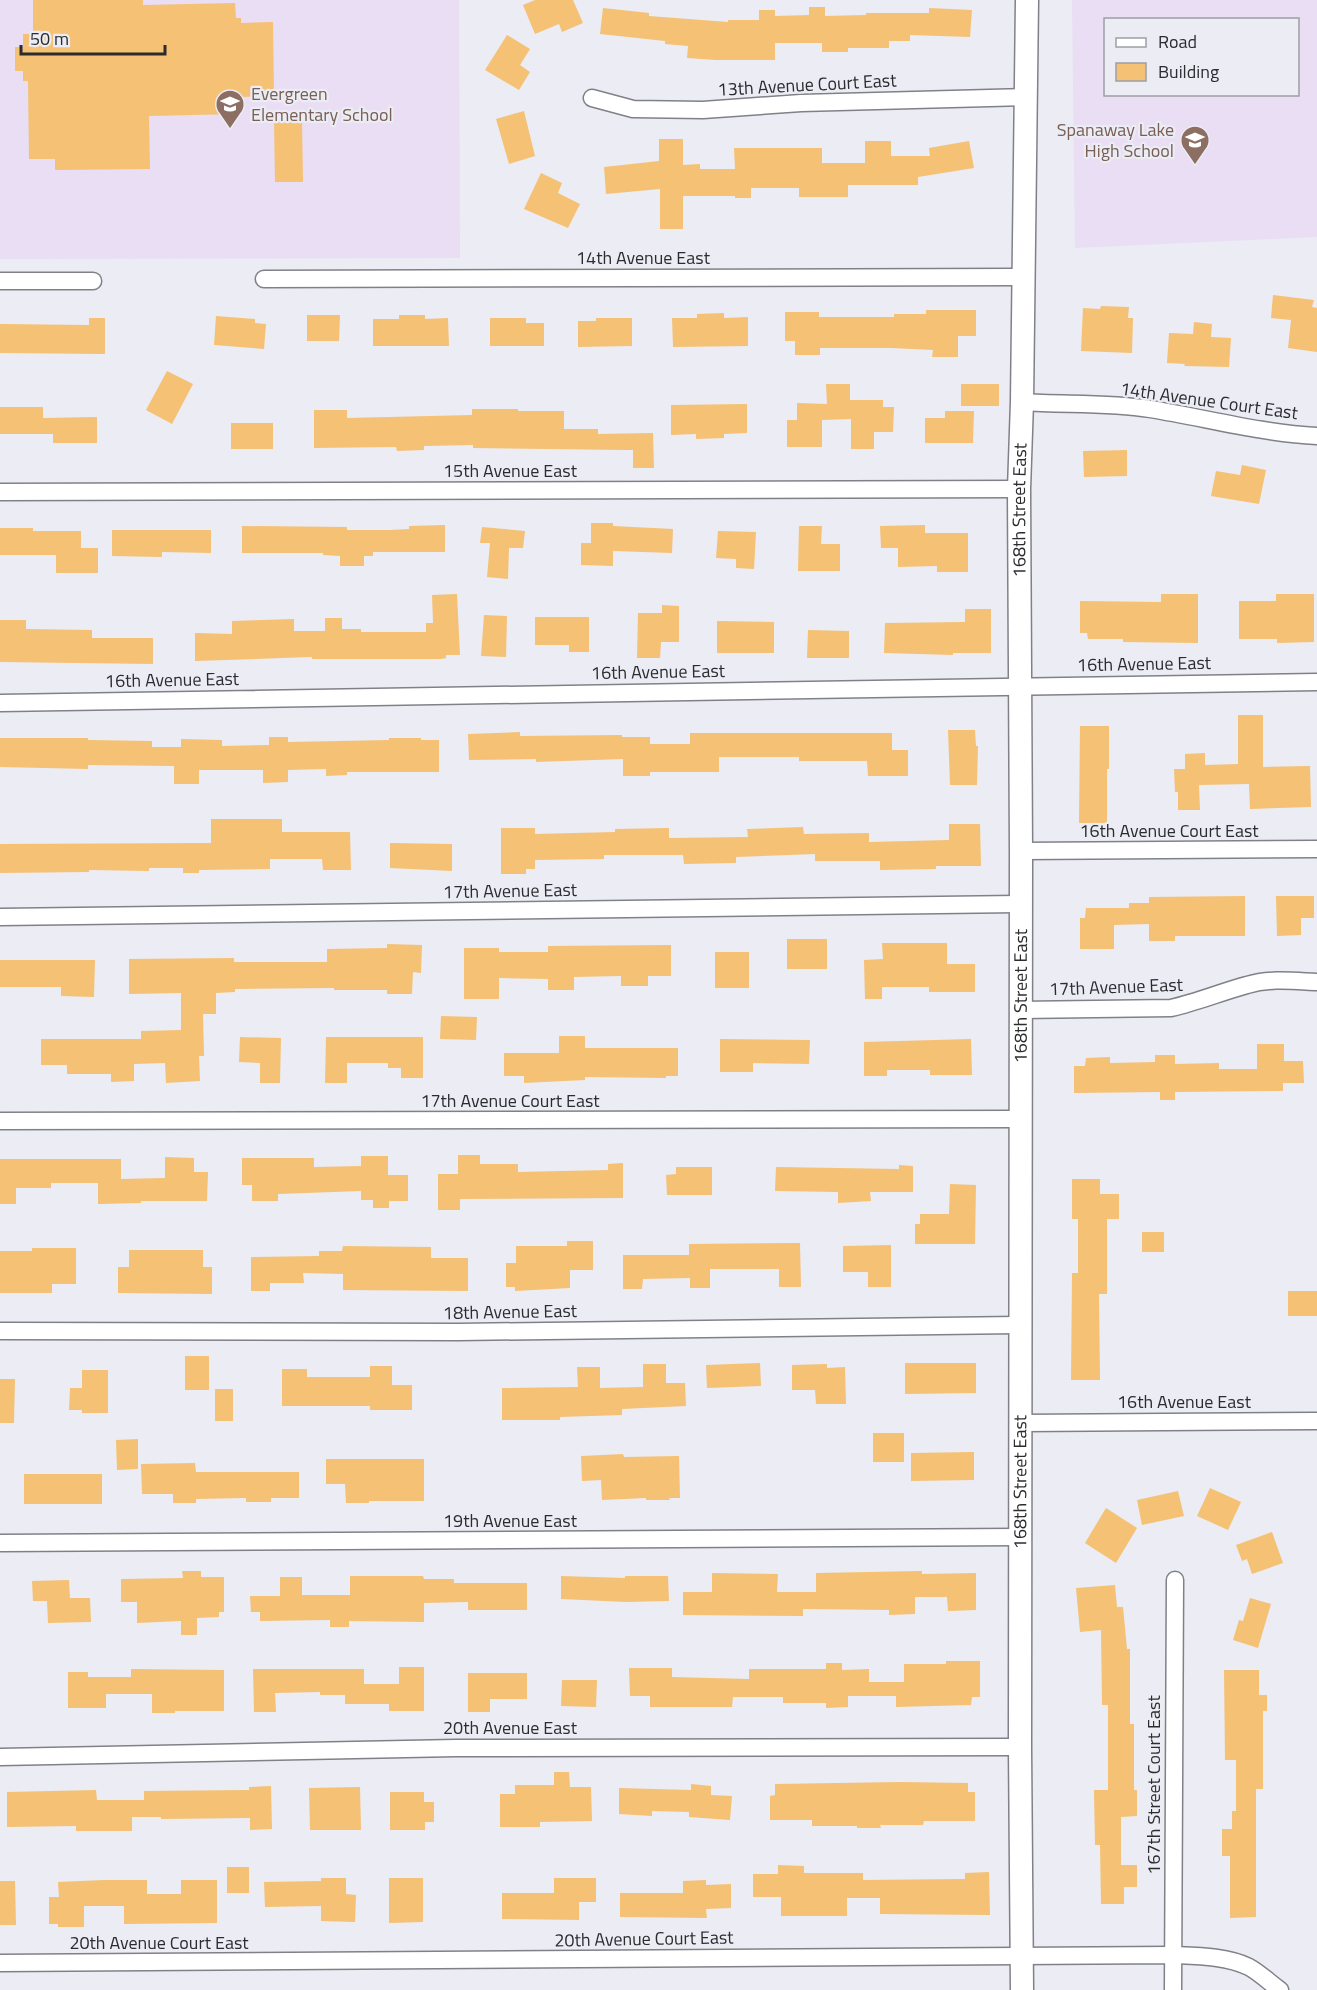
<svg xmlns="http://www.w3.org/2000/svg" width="1317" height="1990" font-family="'Titillium Web',sans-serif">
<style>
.education{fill:#e9def3;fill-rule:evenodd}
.building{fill:#f5c174}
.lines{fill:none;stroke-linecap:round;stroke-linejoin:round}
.street-casing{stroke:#808188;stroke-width:19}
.secondary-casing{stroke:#808188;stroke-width:25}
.street{stroke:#fff;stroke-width:16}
.secondary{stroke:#fff;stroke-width:22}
.labels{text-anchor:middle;stroke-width:4.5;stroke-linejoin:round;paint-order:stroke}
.street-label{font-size:18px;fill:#2b2c2f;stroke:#ebecf4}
.education-label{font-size:18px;fill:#785e54;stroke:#ebecf4;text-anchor:start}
</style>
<rect width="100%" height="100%" fill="#ebecf4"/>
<g class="education">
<polygon points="0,0 459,0 460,258 0,259"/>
<path d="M1072,0h245v237l-242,11zM1106,20h192v74h-192z"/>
</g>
<g class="building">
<polygon points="33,0 143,0 143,5 235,3 236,18 241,18 241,23 273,22 274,96 242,97 243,102 237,102 237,114 149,116 150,169 55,170 55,159 29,159 28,81 23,81 23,71 15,71 15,47 23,47 23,34 33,34"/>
<polygon points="535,0 573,0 583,23 562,32 559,24 535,34 523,5"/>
<polygon points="809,7 825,7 825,16 866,15 866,13 929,13 929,8 972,10 970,37 910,35 910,41 889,41 889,48 848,48 848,52 822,52 822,43 775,43 775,60 716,60 687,58 688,46 665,44 665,41 600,34 603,8 649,13 649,16 728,22 728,20 759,20 759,10 775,10 775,16 809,15"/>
<polygon points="507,35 530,49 520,65 530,72 519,90 485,70"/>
<polygon points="524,111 535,156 509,164 496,119"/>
<polygon points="274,120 302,120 303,182 275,182"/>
<polygon points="659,139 683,139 683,165 700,164 700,169 735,169 734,148 822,148 822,163 865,163 865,141 891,141 891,156 930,156 929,148 969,141 974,168 918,177 918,185 848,185 848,197 799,197 799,188 751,188 751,198 735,198 735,196 683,196 683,229 660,229 660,189 606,194 604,167 659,161"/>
<polygon points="541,173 562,183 558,193 580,204 568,228 524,209"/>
<polygon points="1273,295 1314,300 1312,307 1317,308 1317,352 1288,348 1291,320 1271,318"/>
<polygon points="1101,306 1129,307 1128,318 1133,318 1132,353 1081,351 1083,308 1100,309"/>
<polygon points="926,310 976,310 976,336 958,336 958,357 932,357 933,350 891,348 820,348 820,355 795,355 795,341 785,341 785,312 819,312 819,317 894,317 894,314 926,314"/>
<polygon points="724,313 724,318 748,317 748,346 673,347 672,318 697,318 697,314"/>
<polygon points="307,315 340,315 339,341 307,341"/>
<polygon points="399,315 425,315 425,319 448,318 449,346 373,346 373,319 399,319"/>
<polygon points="216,316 255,319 255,323 266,324 264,349 214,345"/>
<polygon points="89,318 105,318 105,354 0,353 0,324 89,325"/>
<polygon points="490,318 526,318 526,323 544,323 544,346 490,346"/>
<polygon points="596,318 632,318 632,346 578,347 578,321 596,321"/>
<polygon points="1194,322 1212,324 1211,337 1231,338 1229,367 1184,366 1185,364 1167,363 1169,333 1193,334"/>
<polygon points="167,371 193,384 172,424 146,410"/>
<polygon points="826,384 850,384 850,400 883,400 883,407 894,407 893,432 874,432 874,449 851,449 851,419 822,420 822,447 787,447 787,420 797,420 797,403 827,404"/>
<rect x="961" y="384" width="38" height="22"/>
<polygon points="747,404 747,433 724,434 724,438 696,439 696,434 671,435 671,405"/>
<polygon points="0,407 43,407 43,418 97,417 97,443 53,443 53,434 0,434"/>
<polygon points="472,409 518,409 518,411 564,411 564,429 598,429 598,434 653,433 654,468 633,468 633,450 626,450 473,448 473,445 424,446 424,450 397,451 396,447 314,448 314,410 347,410 347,418 472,415"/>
<polygon points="945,411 974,411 973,443 925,443 925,418 945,418"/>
<rect x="231" y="423" width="42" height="26"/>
<polygon points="1127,450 1127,476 1084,477 1083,451"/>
<polygon points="1242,465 1266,470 1259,504 1211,496 1216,471 1240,475"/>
<polygon points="591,523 613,523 613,526 673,529 672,553 613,551 613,566 581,565 581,543 591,543"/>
<polygon points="445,525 445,552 373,552 373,556 364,556 364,566 340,566 340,556 323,555 323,553 242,553 242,526 347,527 347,530 390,530 409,529 409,526"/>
<polygon points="925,525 925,533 968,533 968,572 937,572 937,566 898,567 898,548 881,548 880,526"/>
<polygon points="799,526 822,526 821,544 840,544 840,571 798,571"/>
<polygon points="482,527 525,531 523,548 509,548 508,579 487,577 490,543 480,543"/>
<polygon points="0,528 33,528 33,531 81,531 81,548 98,548 98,573 56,573 56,555 0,555"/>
<polygon points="112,530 211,530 211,553 162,552 162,557 112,556"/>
<polygon points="718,531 756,532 754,569 736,568 736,559 716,558"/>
<polygon points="457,594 460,655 446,655 446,658 441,659 312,659 312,657 195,661 195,633 232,634 232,621 294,619 294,631 325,631 325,618 342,618 342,629 361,629 361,632 426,632 426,623 433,623 432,595"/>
<polygon points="1161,594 1198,594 1198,643 1123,642 1123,639 1088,639 1087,633 1080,633 1080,601 1161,602"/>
<polygon points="1276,594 1314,594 1314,642 1277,643 1277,639 1239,639 1239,601 1276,601"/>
<polygon points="662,605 679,606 679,642 661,642 660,658 637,658 638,613 662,613"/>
<polygon points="965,609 991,609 991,653 953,653 953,655 884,653 885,623 965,622"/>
<polygon points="484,615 507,616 506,657 481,656"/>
<polygon points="535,617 589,617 589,652 569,652 569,645 535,645"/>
<polygon points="0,620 26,620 26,629 92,630 92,638 153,638 153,664 0,662"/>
<polygon points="717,621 774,622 774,653 717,653"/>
<polygon points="808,630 849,631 849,658 807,658"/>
<polygon points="1238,715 1263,715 1263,767 1310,766 1311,807 1250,809 1249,784 1199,785 1200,810 1178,810 1178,792 1175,792 1174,769 1185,769 1185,754 1205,753 1205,765 1238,764"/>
<polygon points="1080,726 1109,726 1109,769 1107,769 1107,823 1079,823"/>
<polygon points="948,730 975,730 976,746 978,746 977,785 950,785"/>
<polygon points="520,732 520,736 622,735 622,737 650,737 650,744 690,744 690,733 892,733 892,750 908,750 908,776 868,776 867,761 799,761 799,757 719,757 719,772 650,772 650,776 623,776 623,759 536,762 536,759 469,760 468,734"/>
<polygon points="269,737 288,737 288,742 389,740 389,738 421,738 421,740 439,740 439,772 347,772 347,775 326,776 326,769 288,770 288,782 263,783 263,770 199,770 199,784 174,784 174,766 88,765 88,769 0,767 0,738 88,738 88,740 152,741 152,747 181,747 181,739 222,740 222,746 269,745"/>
<polygon points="211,819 282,819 282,832 350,832 351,870 323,870 322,859 270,859 270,869 199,870 199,873 183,873 183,868 149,868 149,871 89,870 89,872 0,873 0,844 211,843"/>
<polygon points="949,824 980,824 981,866 936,866 936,869 880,870 880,861 815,861 815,854 736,857 736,863 684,864 683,855 604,855 604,859 535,860 535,869 526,869 526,874 501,874 501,828 535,828 535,834 615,832 615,829 669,828 669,838 748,837 747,829 803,827 804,834 869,833 869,842 949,840"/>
<polygon points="390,843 452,844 452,871 390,868"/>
<polygon points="1245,896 1245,936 1175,936 1175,941 1149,941 1149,924 1114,925 1114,949 1080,949 1080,918 1085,918 1086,908 1129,908 1129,903 1149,903 1149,897"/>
<polygon points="1276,896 1314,896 1314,918 1301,918 1301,935 1277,936"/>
<rect x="787" y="939" width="40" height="30"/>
<polygon points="882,943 947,943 947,964 975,964 975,992 929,992 929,987 882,987 882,999 865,999 864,960 883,959"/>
<polygon points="387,944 422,945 421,973 413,972 412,994 387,994 387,990 334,990 334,988 235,989 235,992 216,993 216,1014 203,1014 204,1056 199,1056 200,1081 166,1083 165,1063 134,1064 134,1081 111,1082 111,1074 67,1074 67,1065 41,1065 41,1039 141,1039 141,1031 181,1030 181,993 129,994 129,959 234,958 234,962 327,962 327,949 387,948"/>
<polygon points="671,945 671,976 648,976 648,986 621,986 621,976 574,977 574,990 548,990 548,979 499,978 499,999 464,999 464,948 499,948 499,952 548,952 548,946"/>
<rect x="715" y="952" width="34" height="36"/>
<polygon points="0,960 95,960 94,997 61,996 61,987 0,987"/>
<polygon points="441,1016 477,1017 476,1040 440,1039"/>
<polygon points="559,1036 585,1036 585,1048 678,1048 678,1076 666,1076 666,1078 585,1077 585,1080 524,1083 524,1076 504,1076 504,1053 559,1053"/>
<polygon points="240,1037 281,1038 280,1083 260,1083 260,1063 239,1062"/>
<polygon points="326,1037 423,1037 423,1078 401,1078 401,1068 388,1068 388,1063 347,1063 347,1083 325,1083"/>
<polygon points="720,1039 810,1040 809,1064 753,1063 753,1072 720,1072"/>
<polygon points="971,1039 972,1075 930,1075 930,1070 887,1070 887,1076 864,1076 864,1042"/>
<polygon points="1257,1044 1284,1044 1284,1061 1303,1061 1304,1083 1283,1083 1283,1091 1175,1092 1175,1100 1160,1100 1160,1092 1074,1093 1074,1066 1085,1066 1086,1058 1110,1057 1110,1063 1155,1062 1155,1055 1175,1055 1175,1064 1219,1063 1219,1069 1257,1069"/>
<polygon points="458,1155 480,1155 480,1164 518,1164 518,1172 608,1170 608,1164 623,1163 623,1198 460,1199 460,1210 438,1210 438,1174 458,1174"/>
<polygon points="361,1156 388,1156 388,1175 408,1175 408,1201 389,1201 389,1208 373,1208 373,1200 361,1200 361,1191 278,1194 278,1201 252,1201 252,1185 242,1185 242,1158 314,1158 314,1167 361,1166"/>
<polygon points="165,1157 194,1158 194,1172 208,1172 207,1201 141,1201 141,1203 98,1204 98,1183 51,1183 51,1188 16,1188 16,1204 0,1204 0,1159 121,1159 121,1179 165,1178"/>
<polygon points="899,1165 913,1166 913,1192 870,1192 871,1201 838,1203 838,1192 775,1191 776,1167 899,1169"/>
<polygon points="676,1167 712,1167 712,1195 667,1195 666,1175 676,1174"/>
<polygon points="1072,1179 1100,1179 1100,1194 1119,1194 1119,1219 1107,1219 1107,1294 1099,1294 1100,1380 1071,1380 1072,1273 1078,1273 1078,1219 1072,1219"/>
<polygon points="950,1184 976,1185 975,1244 915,1244 915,1224 920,1224 920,1214 949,1214"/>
<rect x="1142" y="1232" width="22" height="20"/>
<polygon points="567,1241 593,1241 593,1270 570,1270 570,1288 515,1291 515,1287 506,1287 506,1263 516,1263 516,1246 567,1246"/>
<polygon points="800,1243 801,1287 779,1287 779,1269 710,1269 710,1288 690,1288 690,1278 643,1279 642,1289 623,1289 623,1255 689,1255 689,1244"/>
<polygon points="891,1245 891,1287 868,1287 868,1272 843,1272 843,1246"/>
<polygon points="343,1246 431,1247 431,1258 468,1258 468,1291 343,1290 343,1274 303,1273 304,1283 270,1283 270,1291 251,1291 251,1257 319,1256 319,1251 342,1251"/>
<polygon points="32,1248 76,1248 76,1284 52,1284 52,1293 0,1293 0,1251 32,1251"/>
<polygon points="129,1250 203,1250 203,1267 212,1267 212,1294 118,1293 118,1267 129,1267"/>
<rect x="1288" y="1291" width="29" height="25"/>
<rect x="185" y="1356" width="24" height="34"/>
<polygon points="760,1363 761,1386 707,1388 706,1365"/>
<polygon points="905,1363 976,1363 976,1393 905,1394"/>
<polygon points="643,1364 666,1364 666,1383 685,1383 686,1406 622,1409 622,1415 560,1417 560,1420 502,1420 502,1388 578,1387 577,1367 600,1367 600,1388 643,1387"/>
<polygon points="827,1364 827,1368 845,1367 846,1404 816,1404 815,1390 792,1390 792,1365"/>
<polygon points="370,1366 392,1366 392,1385 412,1385 412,1410 370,1410 370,1406 282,1406 282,1369 307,1369 307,1377 370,1377"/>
<polygon points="82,1370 108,1370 108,1413 82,1413 82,1410 69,1410 70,1388 82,1388"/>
<polygon points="0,1379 15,1379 14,1423 0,1423"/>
<rect x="215" y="1389" width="18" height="32"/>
<rect x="873" y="1433" width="31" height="29"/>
<polygon points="138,1439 138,1469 117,1470 116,1440"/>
<polygon points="974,1452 974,1480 911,1481 911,1453"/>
<polygon points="623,1454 624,1457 679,1456 680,1498 669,1498 670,1500 646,1500 646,1498 602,1500 601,1480 582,1481 581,1456"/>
<polygon points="326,1459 424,1459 424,1501 369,1501 369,1503 346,1503 345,1484 326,1484"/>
<polygon points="195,1463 196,1472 299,1472 299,1498 271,1498 271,1502 246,1502 246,1498 196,1499 196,1503 173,1503 173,1494 142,1494 141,1464"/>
<rect x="24" y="1474" width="78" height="30"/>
<polygon points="1210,1488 1241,1502 1228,1530 1197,1516"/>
<polygon points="1178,1491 1184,1516 1142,1525 1137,1500"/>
<polygon points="1106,1508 1137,1528 1116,1563 1085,1543"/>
<polygon points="1272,1532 1283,1563 1252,1574 1247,1559 1242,1561 1236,1545"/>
<polygon points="182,1571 201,1571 201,1577 224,1577 224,1612 219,1612 219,1617 197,1618 197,1635 181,1635 181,1621 137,1623 137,1602 121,1602 121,1579 183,1578"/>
<polygon points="922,1571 922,1574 976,1573 976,1610 948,1611 947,1597 915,1597 915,1614 889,1615 889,1610 803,1609 803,1616 683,1615 683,1592 712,1592 712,1573 778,1574 777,1592 816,1592 816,1573"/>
<polygon points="350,1576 423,1576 424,1579 454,1579 454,1583 527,1583 527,1610 468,1610 468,1602 424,1603 424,1622 349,1621 349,1627 330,1627 330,1620 260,1621 260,1612 251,1612 250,1596 280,1596 280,1577 302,1577 302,1595 350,1595"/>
<polygon points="561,1576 625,1578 625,1576 668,1576 669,1601 626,1602 561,1599"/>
<polygon points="69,1580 70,1598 90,1598 91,1622 48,1623 47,1601 33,1601 32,1581"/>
<polygon points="1115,1585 1117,1607 1123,1607 1127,1649 1130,1649 1130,1724 1134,1724 1134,1790 1137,1790 1137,1816 1121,1817 1121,1865 1137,1865 1137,1887 1124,1887 1124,1904 1101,1904 1100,1845 1095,1845 1094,1790 1108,1790 1108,1705 1102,1705 1101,1630 1080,1632 1076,1588"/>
<polygon points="1250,1598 1271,1604 1258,1648 1233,1640 1239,1620 1243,1621"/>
<polygon points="946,1661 980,1661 980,1697 972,1697 971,1705 896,1707 896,1696 848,1696 848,1707 826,1708 826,1703 783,1703 783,1697 733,1697 732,1707 650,1707 650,1696 630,1696 629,1668 672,1668 672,1677 749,1679 749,1669 826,1669 826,1663 842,1663 842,1670 869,1669 869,1682 904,1682 904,1664 946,1664"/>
<polygon points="399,1667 424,1667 424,1711 389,1711 389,1704 345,1704 345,1695 320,1695 320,1692 275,1693 276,1712 254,1712 253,1669 364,1669 364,1684 399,1684"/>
<polygon points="131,1669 224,1670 224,1711 175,1711 175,1713 152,1713 152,1694 106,1694 106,1708 68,1708 68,1672 88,1672 88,1677 131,1677"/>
<polygon points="1224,1670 1259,1670 1259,1695 1267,1695 1267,1711 1263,1711 1263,1789 1256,1789 1256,1917 1230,1918 1230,1856 1222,1856 1222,1829 1232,1829 1232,1811 1236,1811 1236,1760 1225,1760"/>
<polygon points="468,1673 527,1673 527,1699 490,1699 490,1712 468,1712"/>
<polygon points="562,1680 597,1680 596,1707 561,1706"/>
<polygon points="554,1772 569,1772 570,1787 591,1787 592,1821 540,1822 540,1827 500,1827 500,1794 515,1794 515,1785 554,1785"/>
<polygon points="900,1782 968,1783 968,1792 975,1792 975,1821 924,1821 923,1825 880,1825 881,1828 857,1828 857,1826 812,1826 812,1820 770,1820 770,1796 775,1795 775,1784"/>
<polygon points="691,1784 711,1786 711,1795 732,1796 730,1820 689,1817 689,1812 652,1811 652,1816 619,1814 619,1788 691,1790"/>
<polygon points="271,1786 272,1829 250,1830 250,1818 161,1819 161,1817 132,1817 132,1831 76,1831 76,1826 7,1827 7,1792 96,1790 97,1800 144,1800 144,1791 249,1790 249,1787"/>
<polygon points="360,1787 361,1830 310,1830 309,1788"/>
<polygon points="390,1792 424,1792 424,1802 434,1802 434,1822 425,1822 425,1830 390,1830"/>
<polygon points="778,1865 804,1866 804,1873 863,1873 863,1880 965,1879 965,1873 989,1872 990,1915 880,1914 880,1898 847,1898 847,1916 781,1916 781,1897 753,1897 753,1874 778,1874"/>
<rect x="227" y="1867" width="22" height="26"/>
<polygon points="321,1878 346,1878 346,1894 356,1895 355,1922 321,1921 321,1906 265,1907 264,1882 321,1881"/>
<polygon points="389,1878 423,1878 423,1922 389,1923"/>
<polygon points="554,1878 596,1878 596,1902 579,1902 579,1920 502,1919 502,1893 554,1893"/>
<polygon points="104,1880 147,1880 147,1894 181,1894 181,1880 217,1880 217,1923 124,1924 124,1906 84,1906 84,1927 58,1927 58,1924 49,1924 49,1897 59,1897 58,1882"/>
<polygon points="706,1880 706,1885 731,1884 731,1908 706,1909 707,1918 620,1917 620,1893 683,1893 683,1881"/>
<polygon points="0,1881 15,1881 16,1925 0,1925"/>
</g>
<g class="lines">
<g class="street-casing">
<g id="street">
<polyline points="592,98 633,109 703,110 801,103 1025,97"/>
<polyline points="264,279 1023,277"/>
<polyline points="0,281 93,281"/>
<path d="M1022,402c43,3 86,0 128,7 56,9 110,24 167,27"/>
<polyline points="0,492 1019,489"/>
<polyline points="0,703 1317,682"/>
<polyline points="1021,851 1317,849"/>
<polyline points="0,917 1020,904"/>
<path d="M1020,1010l151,-2c27,-6 50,-16 76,-23 23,-7 47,-4 70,-3"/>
<polyline points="0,1121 1020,1119"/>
<polyline points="0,1331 459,1332 1020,1325"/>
<polyline points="1021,1423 1317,1421"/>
<polyline points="0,1543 1021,1537"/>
<polyline points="0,1757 456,1748 1020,1747"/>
<path d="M0,1963l1173,-8c24,1 54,1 76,12 11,6 21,16 31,23"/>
<polyline points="1173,1990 1175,1580"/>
</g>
</g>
<g class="secondary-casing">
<g id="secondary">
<path id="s1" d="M1022,1990l-2,-243 1,-896 -2,-362 3,-87 5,-402"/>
</g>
</g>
<use href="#street" class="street"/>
<use href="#secondary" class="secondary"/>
</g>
<defs>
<g id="school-pin" transform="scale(1.5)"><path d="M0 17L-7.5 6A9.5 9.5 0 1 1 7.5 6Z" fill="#8d6e63" stroke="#ebecf4"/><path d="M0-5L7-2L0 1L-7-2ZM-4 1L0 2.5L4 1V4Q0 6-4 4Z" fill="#fff"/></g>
</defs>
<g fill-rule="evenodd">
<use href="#school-pin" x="230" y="104"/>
<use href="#school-pin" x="1195" y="140"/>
</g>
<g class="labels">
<g class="street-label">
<text transform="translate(807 85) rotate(-3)" y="6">13th Avenue Court East</text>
<text x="643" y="264">14th Avenue East</text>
<text transform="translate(1209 401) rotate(8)" y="6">14th Avenue Court East</text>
<text x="510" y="477">15th Avenue East</text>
<text dy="6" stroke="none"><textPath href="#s1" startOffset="1480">168th Street East</textPath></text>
<text transform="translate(1144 664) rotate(-1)" y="6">16th Avenue East</text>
<text transform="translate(658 672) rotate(-1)" y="6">16th Avenue East</text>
<text transform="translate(172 680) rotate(-1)" y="6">16th Avenue East</text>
<text x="1169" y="837">16th Avenue Court East</text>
<text transform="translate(510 891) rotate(-1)" y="6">17th Avenue East</text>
<text transform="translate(1116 987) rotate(-2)" y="6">17th Avenue East</text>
<text dy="6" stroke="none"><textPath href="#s1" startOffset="994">168th Street East</textPath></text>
<text x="510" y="1107">17th Avenue Court East</text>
<text transform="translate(510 1312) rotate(-1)" y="6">18th Avenue East</text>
<text x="1184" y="1408">16th Avenue East</text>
<text dy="6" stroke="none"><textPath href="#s1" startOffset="508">168th Street East</textPath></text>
<text x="510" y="1527">19th Avenue East</text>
<text x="510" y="1734">20th Avenue East</text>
<text transform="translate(1154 1785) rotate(-90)" y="6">167th Street Court East</text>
<text transform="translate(644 1939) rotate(-1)" y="6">20th Avenue Court East</text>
<text x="159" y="1949">20th Avenue Court East</text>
</g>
<g class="education-label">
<text x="251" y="100">Evergreen<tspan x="251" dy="21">Elementary School</tspan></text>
<text x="1174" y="136" text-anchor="end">Spanaway Lake<tspan x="1174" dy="21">High School</tspan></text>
</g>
</g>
<rect x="1104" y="18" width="195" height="78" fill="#ebecf4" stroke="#9e9fa5" stroke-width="1.5"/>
<rect x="1116" y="38" width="30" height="9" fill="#ffffff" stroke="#9e9fa5" stroke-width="1.5"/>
<text x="1158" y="48" font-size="18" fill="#2b2c2f">Road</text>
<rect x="1116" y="63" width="30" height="18" fill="#f5c174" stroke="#9e9fa5" stroke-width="1.5"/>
<text x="1158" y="78" font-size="18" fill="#2b2c2f">Building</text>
<path d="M21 45v9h144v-9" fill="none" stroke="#2b2c2f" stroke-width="3"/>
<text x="30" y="45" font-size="18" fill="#2b2c2f" stroke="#ebecf4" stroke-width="4.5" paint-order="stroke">50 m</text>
</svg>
